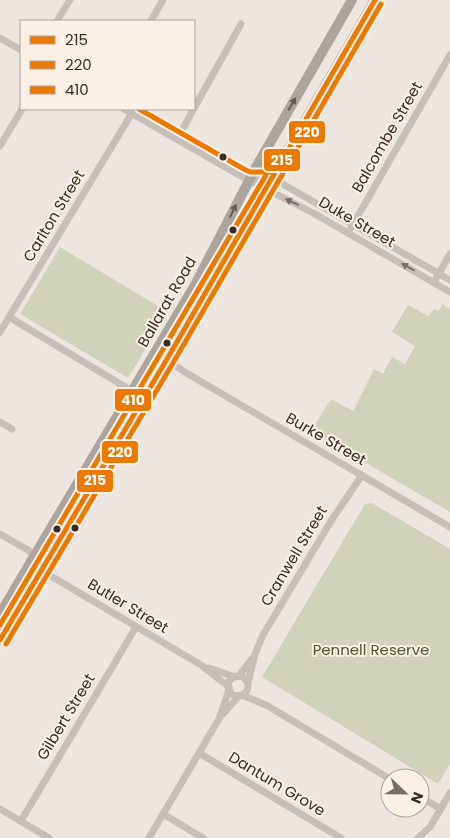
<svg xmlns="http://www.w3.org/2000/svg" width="450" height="838" font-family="Poppins,sans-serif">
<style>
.green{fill:#d0d3b9}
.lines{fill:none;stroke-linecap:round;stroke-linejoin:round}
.minor{stroke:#c6beb9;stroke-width:7}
.highway{stroke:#aca59f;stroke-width:10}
.bus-1-casing{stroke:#faf0e6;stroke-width:9}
.bus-2-casing{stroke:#faf0e6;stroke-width:9}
.bus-3-casing{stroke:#faf0e6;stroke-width:9}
.bus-1{stroke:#eb7904;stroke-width:5}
.bus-2{stroke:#eb7904;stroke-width:5}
.bus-3{stroke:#eb7904;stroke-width:5}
.oneway{fill:#665c57}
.oneway2{fill:#776d69}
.bus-dot{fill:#372b27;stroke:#faf0e6;stroke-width:2}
.labels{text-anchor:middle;stroke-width:4;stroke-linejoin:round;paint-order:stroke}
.street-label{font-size:15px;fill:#372b27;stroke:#faf0e6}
.park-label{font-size:15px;fill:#4a5729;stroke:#faf0e6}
.line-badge{stroke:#faf0e6;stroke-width:2}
.badge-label{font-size:14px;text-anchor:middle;font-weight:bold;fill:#fff}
</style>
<rect width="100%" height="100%" fill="#ede6e0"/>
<g class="green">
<polygon points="60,247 168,312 128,378 20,314"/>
<polygon points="442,304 450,309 450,512 311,431 331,399 353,411 374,369 383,374 392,357 405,364 415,346 392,332 408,305 428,316 434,309 439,311"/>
<polygon points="372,503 450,549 450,764 438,784 262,677 365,504"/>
</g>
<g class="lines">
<g class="minor">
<polyline points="57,21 70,0"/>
<polyline points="151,21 163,0"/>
<polyline points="0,38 21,50"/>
<polyline points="124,109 239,175 315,214 450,292"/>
<polyline points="177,139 241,24"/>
<polyline points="0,146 22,109"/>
<polyline points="250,179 272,179 281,183 450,280"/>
<polyline points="351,228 450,55"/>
<polyline points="434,282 450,254"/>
<polyline points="9,317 132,391"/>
<polyline points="0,332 132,113"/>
<polyline points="156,353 188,374 450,527"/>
<polyline points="0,422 12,429"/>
<polyline points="0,534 28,550 51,576 201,665 229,687"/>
<polyline points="209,668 235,677"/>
<polyline points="239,676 252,659"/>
<circle cx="238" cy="686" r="10"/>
<polyline points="248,683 255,654 263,635 331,521 362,475"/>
<polyline points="242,695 268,706 390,779"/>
<polyline points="222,715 239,696"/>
<polyline points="199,753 341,838"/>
<polyline points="420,797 441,809"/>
<polyline points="0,809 49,838"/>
<polyline points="163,814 203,838"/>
<polyline points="21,821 136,627"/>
<polyline points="149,838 219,719 229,690"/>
<polyline points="418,838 430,827 450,793"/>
</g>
<g class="highway">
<polyline points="0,614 195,285 255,169 352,0"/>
<polyline points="0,640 167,359 375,0"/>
</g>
<g class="bus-1-casing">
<polyline id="bus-1" points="0,640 167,359 375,0"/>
</g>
<g class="bus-2-casing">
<polyline id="bus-2" points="6,644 173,363 381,4"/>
</g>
<g class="bus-3-casing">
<g id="bus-3">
<polyline points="139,109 242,168 250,172 272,172"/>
<polyline points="0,625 266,175"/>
</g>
</g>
<use href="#bus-1" class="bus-1"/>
<use href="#bus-2" class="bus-2"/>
<use href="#bus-3" class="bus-3"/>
</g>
<defs><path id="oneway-solid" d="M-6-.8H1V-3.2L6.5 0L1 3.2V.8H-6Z" transform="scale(1.25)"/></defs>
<g class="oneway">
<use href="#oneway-solid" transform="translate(292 104) rotate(-60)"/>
<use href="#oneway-solid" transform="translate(233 211) rotate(-64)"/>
</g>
<g class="oneway2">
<use href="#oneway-solid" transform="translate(292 202) rotate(-155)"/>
<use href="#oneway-solid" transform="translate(408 267) rotate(-150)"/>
</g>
<g class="bus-dot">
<circle cx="223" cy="157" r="4.5"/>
<circle cx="233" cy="230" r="4.5"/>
<circle cx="167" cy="343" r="4.5"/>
<circle cx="75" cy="528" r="4.5"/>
<circle cx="57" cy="529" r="4.5"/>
</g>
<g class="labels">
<g class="street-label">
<text transform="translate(387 137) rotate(-60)" y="5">Balcombe Street</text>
<text transform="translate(54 216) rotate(-59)" y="5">Carlton Street</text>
<text transform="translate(357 222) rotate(30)" y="5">Duke Street</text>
<text transform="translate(167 302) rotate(-60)" y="5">Ballarat Road</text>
<text transform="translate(326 439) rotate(30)" y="5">Burke Street</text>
<text transform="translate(294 556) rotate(-59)" y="5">Cranwell Street</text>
<text transform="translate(128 606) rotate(31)" y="5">Butler Street</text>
<text transform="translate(66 717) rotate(-59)" y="5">Gilbert Street</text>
<text transform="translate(277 784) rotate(31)" y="5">Dantum Grove</text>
</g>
<g class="park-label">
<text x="371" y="655">Pennell Reserve</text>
</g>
</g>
<g class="line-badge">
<rect x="288" y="120" width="38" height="24" rx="5" fill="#eb7904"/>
<rect x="263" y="148" width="38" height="24" rx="5" fill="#eb7904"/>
<rect x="114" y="388" width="38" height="24" rx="5" fill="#eb7904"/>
<rect x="101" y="440" width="38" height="24" rx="5" fill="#eb7904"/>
<rect x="76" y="469" width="38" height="24" rx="5" fill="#eb7904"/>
</g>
<g class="badge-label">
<text x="307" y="137">220</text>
<text x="282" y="165">215</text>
<text x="133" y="405">410</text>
<text x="120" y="457">220</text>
<text x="95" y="485">215</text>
</g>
<rect x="20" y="20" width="175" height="90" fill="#faf0e6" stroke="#aca19a"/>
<rect x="30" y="36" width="25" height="8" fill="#eb7904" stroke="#aca19a"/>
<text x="65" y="45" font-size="15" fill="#372b27">215</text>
<rect x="30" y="61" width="25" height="8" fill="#eb7904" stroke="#aca19a"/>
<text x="65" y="70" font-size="15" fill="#372b27">220</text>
<rect x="30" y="86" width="25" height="8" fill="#eb7904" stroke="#aca19a"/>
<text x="65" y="95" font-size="15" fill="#372b27">410</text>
<g transform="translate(405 793) rotate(112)"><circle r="24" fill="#faf0e6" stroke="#aca19a"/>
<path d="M0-4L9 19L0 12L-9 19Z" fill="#776c68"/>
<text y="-8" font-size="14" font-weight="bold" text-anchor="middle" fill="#372b27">N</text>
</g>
</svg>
